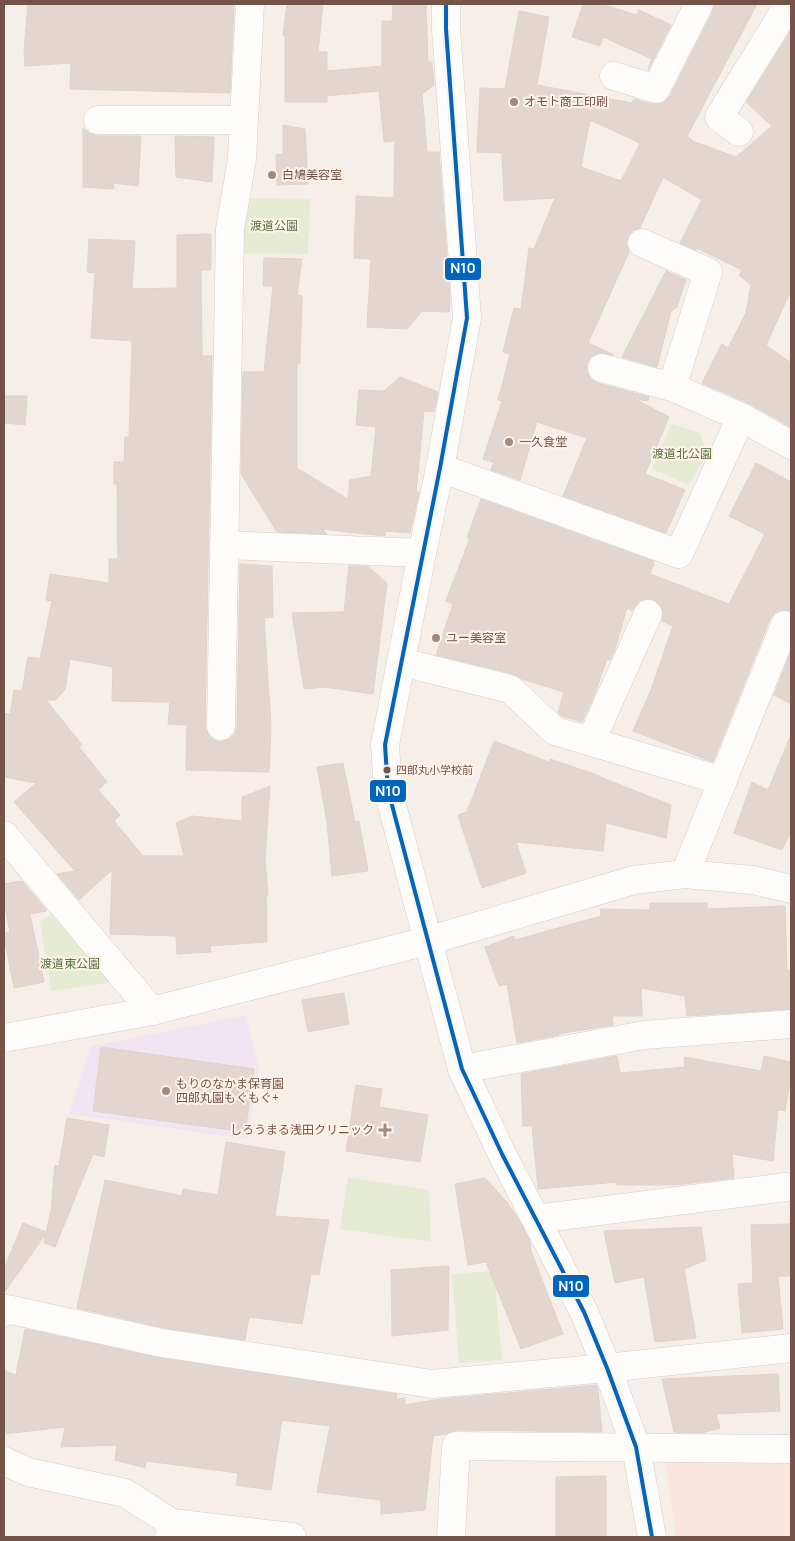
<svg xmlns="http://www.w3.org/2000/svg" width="795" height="1541" font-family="Manrope,'Noto Sans JP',sans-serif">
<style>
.commercial{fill:#fae5df}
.education{fill:#f0e6f1}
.green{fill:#e5ecd3}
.building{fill:#e3d6d0;stroke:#dfd1cb;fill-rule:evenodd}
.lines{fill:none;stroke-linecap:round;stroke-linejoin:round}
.minor-casing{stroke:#d4cbc6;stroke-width:29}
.minor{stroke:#fefdfc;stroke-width:28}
.bus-1-casing{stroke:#fff3e9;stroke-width:8}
.bus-1{stroke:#0065bd;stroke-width:4}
.poi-dot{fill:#a28a81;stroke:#fff3e9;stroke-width:2}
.bus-dot{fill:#745349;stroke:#fff3e9;stroke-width:2}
.labels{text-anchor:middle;stroke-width:4;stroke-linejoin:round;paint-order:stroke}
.bus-label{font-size:11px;fill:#745349;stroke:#fff3e9;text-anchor:start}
.poi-label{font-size:12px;fill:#745349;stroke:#fff3e9;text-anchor:start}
.park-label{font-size:12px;fill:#55743e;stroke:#fff3e9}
.line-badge{stroke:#fff3e9;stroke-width:2}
.badge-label{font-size:14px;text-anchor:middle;font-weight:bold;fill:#fff}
</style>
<rect width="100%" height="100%" fill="#f6efe9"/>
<polygon class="commercial" points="791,1457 791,1537 676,1537 665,1458"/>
<polygon class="education" points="246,1015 259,1068 247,1139 69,1114 91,1046"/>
<g class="green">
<polygon points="242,198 310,199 308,254 237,253"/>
<polygon points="672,424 700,433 707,453 689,485 652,469"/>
<polygon points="56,912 120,981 51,991 40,921"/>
<polygon points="348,1177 429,1190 431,1242 340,1229"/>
<polygon points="494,1271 502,1360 459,1363 452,1274"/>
</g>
<g class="building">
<polygon points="28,4 234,4 230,93 70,89 71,63 25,66 24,51"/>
<polygon points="287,4 323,4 318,52 327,52 327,71 382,66 382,21 392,21 393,4 426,4 428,62 432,62 434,85 422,94 427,152 439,152 450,295 449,312 422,311 407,329 367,327 371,259 354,258 356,196 394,198 395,141 384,142 379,91 327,96 327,102 285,102 285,36 283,35"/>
<polygon points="583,4 600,4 637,15 639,10 671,25 648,70 652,59 603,37 600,46 572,37"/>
<path d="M715,4h42l-70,132 5,4v1l44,16 36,-31 -26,-24 45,-72v260l-25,55 25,18v64l-43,-24 -46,-20 20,-39 6,4 18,-35 5,-28 -12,-10 3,-5 -45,-22 -1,2 -16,-7 22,-43 -39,-23 -23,51 -7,2 -5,6 -2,8 3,8 -41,91 26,12 -16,-2 -7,4 -4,6v9l4,7 6,4 52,14 -1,4 -15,-3 36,19 -24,57 40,16 -19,43 -103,-37 24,-58 -50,-16 -17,58 -29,-10 3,-8 -11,-3 19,-58 -4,-1 12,-46 -7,-2 11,-44 7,1 8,-61 5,1 21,-51 -51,3 -2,-48 -25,-1 3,-64 25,1 14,-78 30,6 -12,68 95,18 2,-4 17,5h8l7,-3 4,-5 43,-85zM590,120l50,23 -19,38 -40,-14z"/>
<polygon points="283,125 305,129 308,184 277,185 276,155 283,154"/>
<polygon points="83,128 91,134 98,136 141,136 138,186 113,183 114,189 83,187"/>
<polygon points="175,136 214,137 212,182 176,177"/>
<polygon points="211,234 211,270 201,270 202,356 212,356 205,726 208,734 213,740 220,742 229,739 235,734 237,727 240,564 272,566 273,617 264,618 271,726 269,772 186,770 187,725 168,724 170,702 112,701 113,667 70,659 65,689 56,700 46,700 82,745 79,747 107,782 98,790 120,815 114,821 143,856 184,856 176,823 192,816 242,821 242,797 270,786 265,859 268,896 266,896 267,942 210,946 211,952 177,954 176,936 110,934 112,870 79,900 57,874 75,871 14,802 36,783 4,777 4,713 10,714 14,690 22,691 28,657 40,659 52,601 46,600 50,574 109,583 109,559 118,559 117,484 114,484 114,462 124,462 125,437 129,437 132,341 91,338 95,273 87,272 89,239 135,241 132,289 177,288 177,235"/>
<polygon points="264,258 302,259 297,295 302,296 300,364 297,364 297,468 348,499 350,480 371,476 376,427 356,425 359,390 384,391 400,377 438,392 434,412 424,411 416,492 419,492 410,533 385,531 385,536 322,529 327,534 277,532 241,474 243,372 264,372 273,286 263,286"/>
<polygon points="666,271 686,280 677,307 671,311 657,367 622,357"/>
<polygon points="4,396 27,396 25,425 4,423"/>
<polygon points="756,463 791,482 791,611 782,610 775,613 770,619 713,762 633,731 651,690 673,626 662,621 663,612 660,604 654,600 646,599 639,601 632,611 627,608 615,649 610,660 607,659 594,696 582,722 562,716 558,713 564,692 522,679 514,674 436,655 453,604 446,601 470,538 467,538 481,499 653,561 653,563 654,564 650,574 729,604 765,534 729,516"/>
<polygon points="349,566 367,566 387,583 373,694 325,687 304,689 292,613 344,612"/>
<polygon points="791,651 791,704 774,695"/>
<polygon points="791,735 791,831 782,850 734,833 752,782 768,790"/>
<polygon points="494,741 549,762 550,759 600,776 600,777 671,805 666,838 606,823 603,851 516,842 526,873 482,888 458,815 467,812"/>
<polygon points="343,763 355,822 359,821 368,871 332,876 327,822 317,767"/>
<polygon points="22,881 47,911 30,914 44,982 14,988 4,937 4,933 10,932 4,900 4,884"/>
<polygon points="650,903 707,903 707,909 785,906 787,970 791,970 791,1009 687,1016 685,996 641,988 642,1016 612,1016 613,1025 557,1034 559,1035 517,1043 507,984 499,986 485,947 514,936 515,940 601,916 600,909 650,910"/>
<polygon points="344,993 349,1024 308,1032 302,1000"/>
<polygon points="101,1047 254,1069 245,1132 93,1111"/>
<polygon points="617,1056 620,1073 685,1067 684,1057 761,1071 764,1056 791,1062 791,1076 785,1111 778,1110 773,1161 732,1154 734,1178 675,1185 617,1185 617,1182 538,1189 532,1126 523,1126 521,1074"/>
<polygon points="356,1085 382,1089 379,1107 428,1115 420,1162 346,1151"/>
<polygon points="67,1118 109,1125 104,1157 93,1154 55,1247 44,1243 45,1235 4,1293 4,1269 23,1223 46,1232 51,1211 55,1165 59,1166"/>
<polygon points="226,1142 285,1152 275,1216 329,1220 319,1275 311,1274 302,1324 249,1317 245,1340 165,1328 77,1308 105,1180 182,1196 183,1189 218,1195"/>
<polygon points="485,1178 506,1201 518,1218 530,1241 531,1251 563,1334 521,1349 486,1262 468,1265 455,1184"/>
<polygon points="791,1224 791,1276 778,1276 783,1329 742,1333 738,1284 753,1283 751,1225"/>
<polygon points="701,1227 706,1260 684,1269 696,1338 655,1342 644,1277 615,1283 604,1231"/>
<polygon points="449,1266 448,1330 392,1336 391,1270"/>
<polygon points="25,1329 160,1358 396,1394 397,1399 405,1398 405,1405 441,1399 596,1385 598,1390 602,1432 456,1430 446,1434 433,1436 425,1510 381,1514 381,1500 317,1492 330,1426 282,1420 271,1490 236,1485 238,1473 146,1461 145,1468 115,1460 117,1445 61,1447 65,1427 4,1434 4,1371 16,1375"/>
<polygon points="778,1374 780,1411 716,1414 720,1428 702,1433 674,1432 662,1379"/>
<polygon points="606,1476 606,1537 556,1537 556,1477"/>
</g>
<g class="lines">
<g class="minor-casing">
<g id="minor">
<polyline points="446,4 446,29 467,318 440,468 422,553 385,745 388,790 462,1069 502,1154 584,1312 607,1368 636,1447 652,1537"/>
<polyline points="614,76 656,89 699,4"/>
<polyline points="98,120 244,120"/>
<polyline points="739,132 719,117 789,4"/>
<polyline points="642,243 708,272 672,387 741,417 791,445"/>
<polyline points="602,368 672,387"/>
<polyline points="440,468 679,554 741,417"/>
<polyline points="224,545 422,553"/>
<polyline points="401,662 510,689 555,731 723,781"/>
<polyline points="221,726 230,229 242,159 250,4"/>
<polyline points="591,741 648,614"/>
<polyline points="4,835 152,1011"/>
<polyline points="685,874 785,625"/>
<polyline points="4,1038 152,1011 427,941 634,880 685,874 753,880 791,889"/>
<polyline points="462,1069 644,1035 791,1024"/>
<polyline points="536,1219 786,1187"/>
<polyline points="4,1312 7,1309 162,1343 432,1384 607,1368 791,1348"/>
<polyline points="4,1461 28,1472 125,1493 172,1523"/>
<polyline points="169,1537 172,1523 292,1537"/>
<polyline points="451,1537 456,1446 791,1449"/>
</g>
</g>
<use href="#minor" class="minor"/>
<g class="bus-1-casing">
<polyline id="bus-1" points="446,4 446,29 467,318 440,468 385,745 388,790 462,1069 502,1154 584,1312 607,1368 636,1447 652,1537"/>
</g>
<use href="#bus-1" class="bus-1"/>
</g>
<g class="poi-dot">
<circle cx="514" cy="102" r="5"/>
<circle cx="272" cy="175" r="5"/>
<circle cx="509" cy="442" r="5"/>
<circle cx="436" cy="638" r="5"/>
<circle cx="166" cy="1091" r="5"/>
<path d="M382.5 1122.5h5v5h5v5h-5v5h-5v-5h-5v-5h5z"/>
</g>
<circle class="bus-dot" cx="387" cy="770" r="4.5"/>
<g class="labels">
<g class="bus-label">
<text x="396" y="774">四郎丸小学校前</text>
</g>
<g class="poi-label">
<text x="524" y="106">オモト商工印刷</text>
<text x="282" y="179">白鳩美容室</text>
<text x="519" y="446">一久食堂</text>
<text x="446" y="642">ユー美容室</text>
<text x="176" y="1088">もりのなかま保育園<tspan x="176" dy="14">四郎丸園もぐもぐ+</tspan></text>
<text x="374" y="1134" text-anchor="end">しろうまる浅田クリニック</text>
</g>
<g class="park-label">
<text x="274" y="230">渡道公園</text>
<text x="682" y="458">渡道北公園</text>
<text x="70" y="968">渡道東公園</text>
</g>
</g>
<g class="line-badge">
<rect x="444" y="257" width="38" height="24" rx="5" fill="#0065bd"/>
<rect x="369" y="779" width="38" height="24" rx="5" fill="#0065bd"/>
<rect x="552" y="1274" width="38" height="24" rx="5" fill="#0065bd"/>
</g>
<g class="badge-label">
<text x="463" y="273">N10</text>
<text x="388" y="796">N10</text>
<text x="571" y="1291">N10</text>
</g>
<rect width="795" height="1541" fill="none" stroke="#745349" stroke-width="10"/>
</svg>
